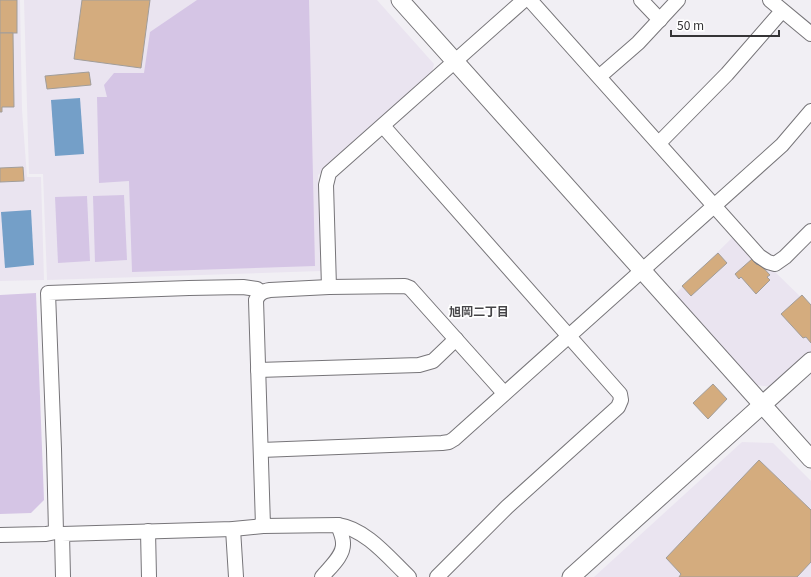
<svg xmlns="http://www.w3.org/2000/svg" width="811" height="577" font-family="Georgia,'Noto Sans JP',serif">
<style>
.built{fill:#eae4f0}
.green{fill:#d5c5e5}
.water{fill:#749fc8}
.building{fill:#d4ac7e;stroke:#a19d9a}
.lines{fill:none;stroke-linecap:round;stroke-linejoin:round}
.minor-casing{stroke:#777579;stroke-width:16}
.tertiary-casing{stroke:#777579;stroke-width:19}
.minor{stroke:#fff;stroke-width:14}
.tertiary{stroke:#fff;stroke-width:17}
.labels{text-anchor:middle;stroke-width:3.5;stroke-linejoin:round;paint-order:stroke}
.neighbourhood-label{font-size:12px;font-weight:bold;fill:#454447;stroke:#fff}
</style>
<rect width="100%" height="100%" fill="#f1eff4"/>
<g class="built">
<polygon points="0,0 20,0 22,110 27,177 41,177 44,280 0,281"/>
<polygon points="24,0 377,0 434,64 432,73 318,175 321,271 47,280 43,174 29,174"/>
<polygon points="736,234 811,307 811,355 774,387 756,385 673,296"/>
<polygon points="742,442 773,443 811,481 811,577 594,577"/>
</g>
<g class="green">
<polygon points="197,0 309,0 315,266 132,272 129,181 99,183 97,97 107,97 104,85 114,73 144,73 150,32"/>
<polygon points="124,195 127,260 95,262 93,196"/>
<polygon points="87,196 90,261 58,263 55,197"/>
<polygon points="36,293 44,500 31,513 0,514 0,295"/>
</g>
<g class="water">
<polygon points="80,98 84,154 55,156 51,100"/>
<polygon points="31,210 34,265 5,268 1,212"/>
</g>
<g class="building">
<rect x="0" y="0" width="17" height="33"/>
<polygon points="82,0 150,0 141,68 74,59"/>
<polygon points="0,33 13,33 14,107 2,107 2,112 0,112"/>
<polygon points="89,72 91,85 47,89 45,76"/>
<polygon points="23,167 24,181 0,182 0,168"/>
<polygon points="718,253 727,263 691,296 682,286"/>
<polygon points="752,259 757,265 759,263 770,275 767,277 770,280 756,294 741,277 739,279 735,274"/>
<polygon points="802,295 811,305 811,343 806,337 803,338 781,314"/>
<polygon points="713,384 727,399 708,419 693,403"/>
<polygon points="759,460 811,510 811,562 797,577 679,577 681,574 666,558"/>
</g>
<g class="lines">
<g class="minor-casing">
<g id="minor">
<polyline points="530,0 759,256 768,262 775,264 785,257 811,231"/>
<polyline points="641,0 660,20"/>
<polyline points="770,0 811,34"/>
<polyline points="600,76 638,43 678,0"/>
<polyline points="383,126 620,394 621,400 618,407 507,507 437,577"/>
<polyline points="659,143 727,74 782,11"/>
<polyline points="329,287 326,185 329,173 524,0"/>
<polyline points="258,370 419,365 433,361 456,339"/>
<polyline points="261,450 442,443 449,442 454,439 782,145 811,111"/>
<polyline points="233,529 236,577"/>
<polyline points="148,531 149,577"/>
<polyline points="0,535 46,534 56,532 54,449 48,293 189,288 243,287 257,289 261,293"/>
<polyline points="63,577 62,534 233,529 263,526"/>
<path d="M322,577c7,-9 22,-21 21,-34 0,-6 -3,-12 -5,-18"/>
<path d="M409,577c-20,-19 -43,-48 -71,-52l-75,1 -7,-226c3,-7 7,-9 14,-10l59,-3 76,-1 5,2 94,105"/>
</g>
</g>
<g class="tertiary-casing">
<g id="tertiary">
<polyline points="400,0 811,459"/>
<polyline points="571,577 811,361"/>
</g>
</g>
<use href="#minor" class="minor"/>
<use href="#tertiary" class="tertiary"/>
</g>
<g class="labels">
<g class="neighbourhood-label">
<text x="479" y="316">旭岡二丁目</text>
</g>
</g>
<path d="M671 30v6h108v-6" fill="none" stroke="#353436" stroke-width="2"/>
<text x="677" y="30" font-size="12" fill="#353436" stroke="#ffffff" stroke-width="3" paint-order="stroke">50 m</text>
</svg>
